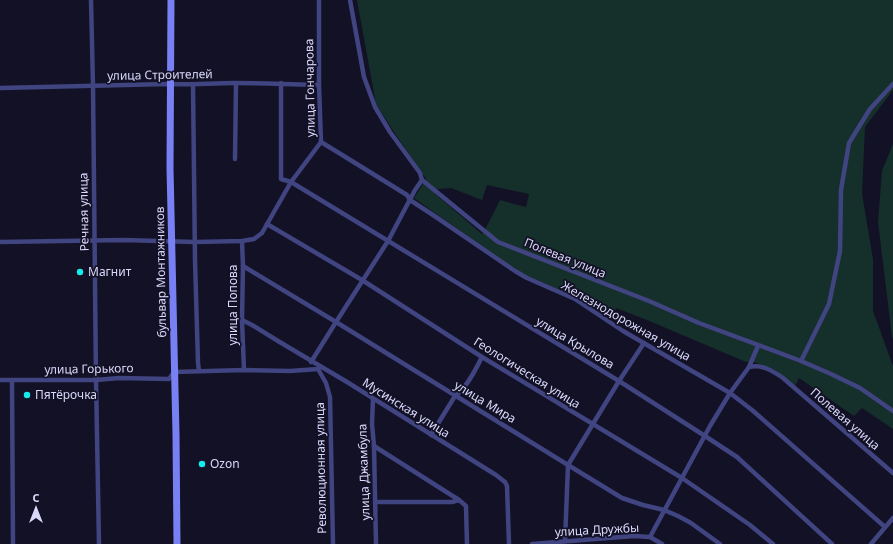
<svg xmlns="http://www.w3.org/2000/svg" width="893" height="544" font-family="'Noto Sans',sans-serif">
<style>
.green{fill:#152f2b;fill-rule:evenodd}
.lines{fill:none;stroke-linecap:round;stroke-linejoin:round}
.street{stroke:#404480;stroke-width:4.5}
.secondary{stroke:#7880f3;stroke-width:7}
.poi-dot{fill:#15e9eb;stroke:#131125;stroke-width:1.5}
.labels{text-anchor:middle;stroke-width:3.5;stroke-linejoin:round;paint-order:stroke}
.street-label{font-size:12px;fill:#dad9fc;stroke:#131125}
.poi-label{font-size:12px;fill:#dad9fc;stroke:#131125;text-anchor:start}
</style>
<rect width="100%" height="100%" fill="#131125"/>
<g class="green">
<path d="M357,0h536v90l-28,37 -3,67 11,65v52l20,55v63l-31,-21 -8,8 -55,-38 -4,8 -20,-16 -21,-8h-8l-99,-42 -31,-12 -5,11 -38,-23 -48,-21 -25,-16 -86,-61 12,-19 -30,-44 -20,-31zM487,185l42,9 -3,13 -26,-7 -11,22 -7,12 -48,-41 4,-4 13,-1 31,12z"/>
<polygon points="893,144 893,339 892,337 878,222 882,171"/>
</g>
<g class="lines">
<g class="street">
<polyline points="91,0 93,86 96,380 99,544"/>
<polyline points="350,0 364,77 375,107 390,132 420,173 422,180 498,242 649,301 699,323 801,361 831,374 860,388 893,411"/>
<polyline points="281,83 281,179 291,182 619,381 705,436 737,457 832,544"/>
<polyline points="193,84 195,260 198,363 199,371"/>
<path d="M0,88l167,-4c23,1 45,-1 68,-1 28,0 56,1 84,2"/>
<polyline points="321,142 339,153 407,195 410,200 433,215 515,271 527,278 575,299 623,331 730,393 752,410 885,527"/>
<polyline points="235,159 236,83"/>
<polyline points="267,224 362,280 482,357 682,478 750,525 773,544"/>
<polyline points="242,241 243,266 242,320 244,370"/>
<polyline points="0,242 123,240 195,242 242,241 254,239 262,233 291,182 321,142 319,85 319,0"/>
<polyline points="243,266 336,322 568,465 622,498 643,505 664,510 678,516 691,523 720,544"/>
<polyline points="242,320 252,325 278,341 347,382 496,475 505,482 507,486 509,544"/>
<polyline points="801,361 829,304 840,251 841,190 849,143 870,109 893,84"/>
<polyline points="311,362 336,322 388,241 415,190 422,180"/>
<polyline points="749,367 758,346"/>
<polyline points="318,369 326,383 330,397 333,544"/>
<polyline points="0,380 96,380 119,378 169,379 174,372 244,370 290,371 318,369 320,367"/>
<polyline points="12,380 13,544"/>
<polyline points="373,399 372,424 374,446 376,544"/>
<path d="M431,435l24,-39c11,-7 21,-27 27,-39"/>
<polyline points="374,446 459,500 466,506 467,544"/>
<polyline points="375,502 452,502 459,500"/>
<path d="M650,537l60,-111 20,-33 19,-26c13,-3 24,4 34,11l110,95"/>
<polyline points="565,541 568,465 619,381 644,343"/>
<polyline points="532,544 634,536 650,537 662,544"/>
<polyline points="871,544 893,518"/>
</g>
<polyline class="secondary" points="171,0 170,168 176,434 177,544"/>
</g>
<g class="poi-dot">
<circle cx="80" cy="272" r="4"/>
<circle cx="27" cy="395" r="4"/>
<circle cx="202" cy="464" r="4"/>
</g>
<g class="labels">
<g class="street-label">
<text transform="translate(160 75) rotate(-1)" y="4">улица Строителей</text>
<text transform="translate(310 88) rotate(-91)" y="4">улица Гончарова</text>
<text transform="translate(84 212) rotate(-91)" y="4">Речная улица</text>
<text transform="translate(565 258) rotate(22)" y="4">Полевая улица</text>
<text transform="translate(161 272) rotate(-91)" y="4">бульвар Монтажников</text>
<text transform="translate(233 305) rotate(-90)" y="4">улица Попова</text>
<text transform="translate(626 321) rotate(30)" y="4">Железнодорожная улица</text>
<text transform="translate(575 343) rotate(31)" y="4">улица Крылова</text>
<text transform="translate(89 369) rotate(-1)" y="4">улица Горького</text>
<text transform="translate(527 373) rotate(32)" y="4">Геологическая улица</text>
<text transform="translate(485 402) rotate(31)" y="4">улица Мира</text>
<text transform="translate(406 408) rotate(32)" y="4">Мусинская улица</text>
<text transform="translate(845 419) rotate(41)" y="4">Полевая улица</text>
<text transform="translate(321 468) rotate(-91)" y="4">Революционная улица</text>
<text transform="translate(364 472) rotate(-92)" y="4">улица Джамбула</text>
<text transform="translate(597 530) rotate(-3)" y="4">улица Дружбы</text>
</g>
<g class="poi-label">
<text x="88" y="276">Магнит</text>
<text x="35" y="399">Пятёрочка</text>
<text x="210" y="468">Ozon</text>
</g>
</g>
<g transform="translate(36 508)" stroke="#131125" stroke-width="3" paint-order="stroke">
<path d="M0-3L7 15L0 10L-7 15Z" fill="#dad9fc"/>
<text y="-6" font-size="11" font-weight="bold" text-anchor="middle" fill="#dad9fc">С</text>
</g>
</svg>
